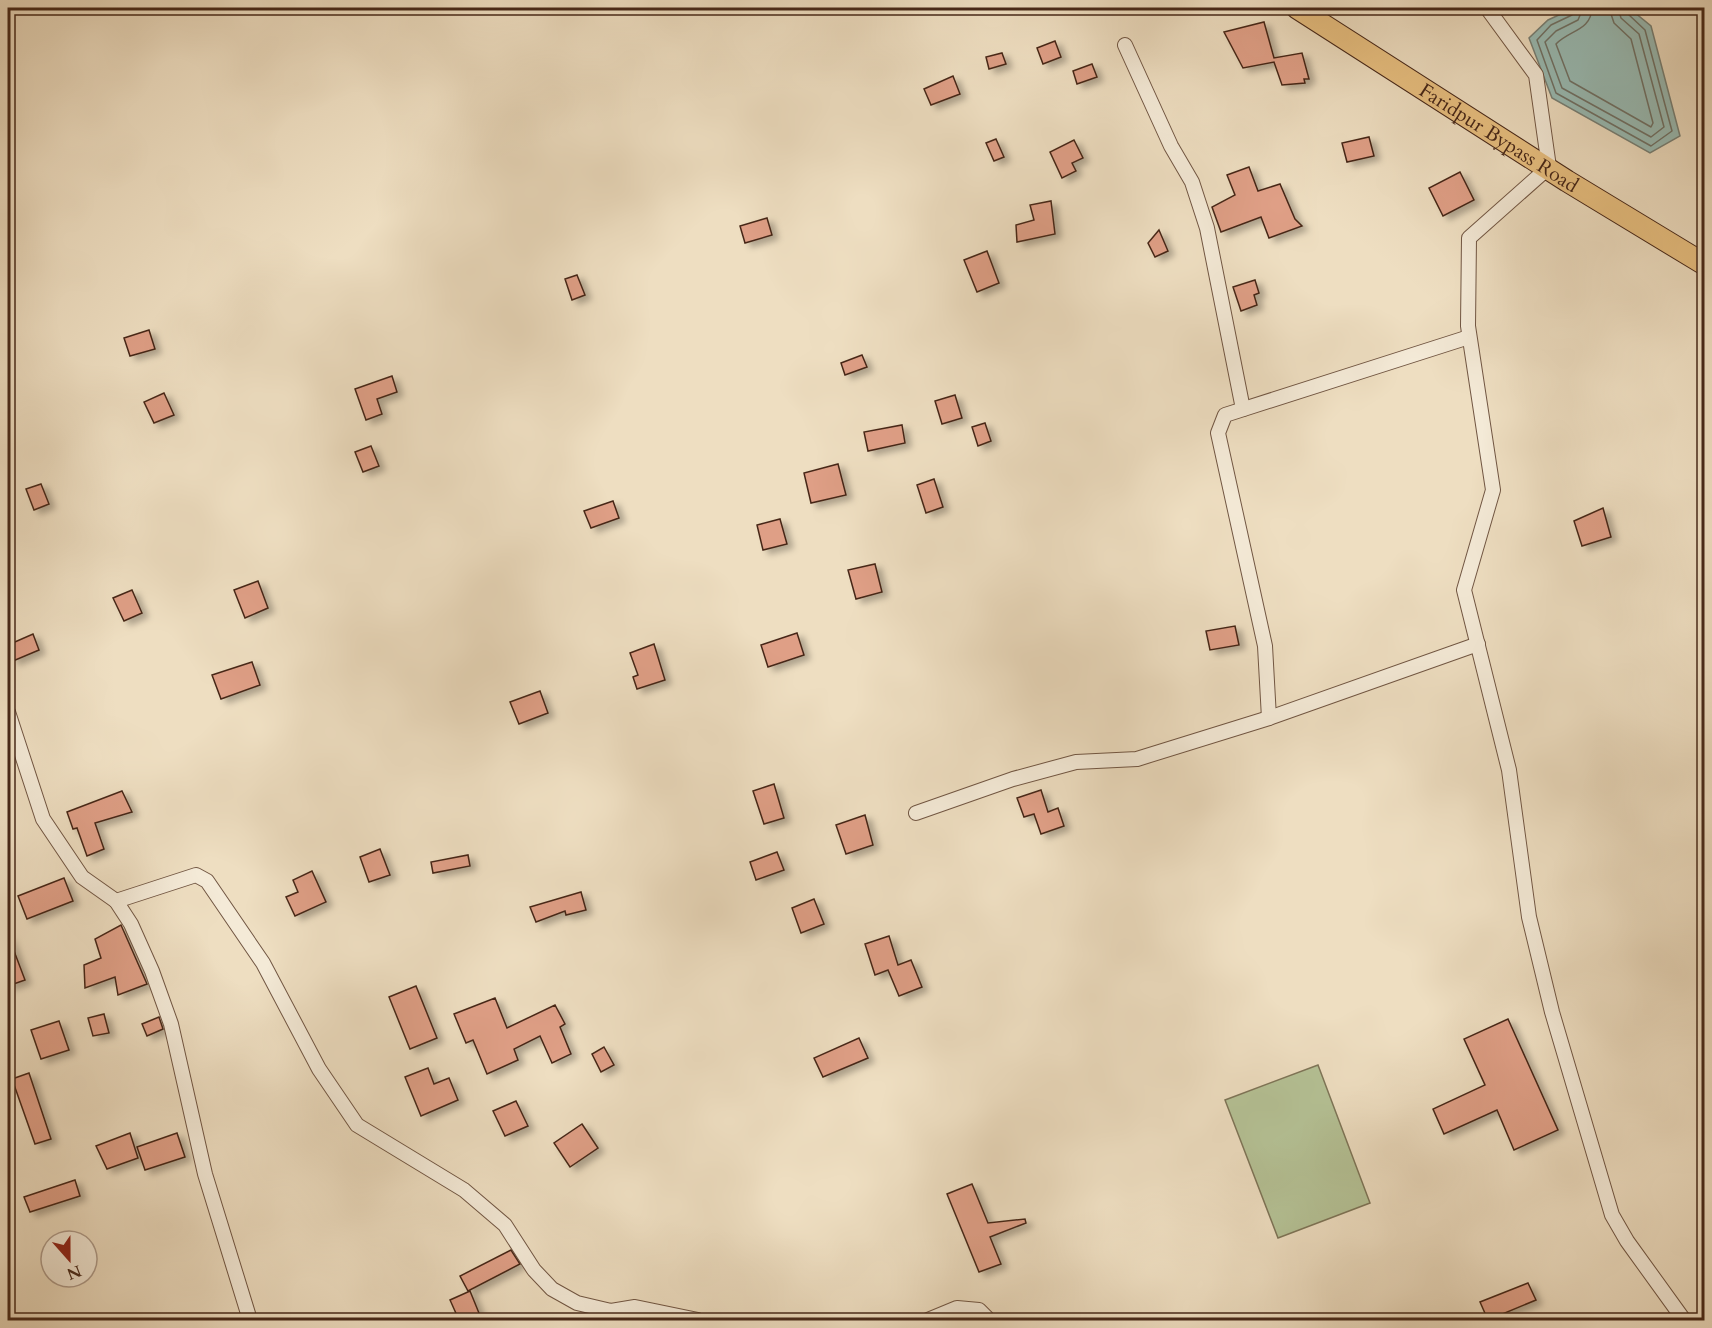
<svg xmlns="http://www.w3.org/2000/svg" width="1712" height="1328" font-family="Cardo,serif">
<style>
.green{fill:#b5c296;stroke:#7e7558;stroke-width:1.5}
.water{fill:#99bcb5;stroke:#788177;stroke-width:1.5}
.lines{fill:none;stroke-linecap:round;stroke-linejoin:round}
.shore{stroke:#707267;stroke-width:1.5}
.building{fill:#df9f86;stroke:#472819;stroke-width:1.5;filter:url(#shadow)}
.minor-casing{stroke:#715643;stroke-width:16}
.trunk-casing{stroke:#472819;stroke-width:23}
.minor{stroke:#f4ead7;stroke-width:14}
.trunk{stroke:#e7bf80;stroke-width:21}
.labels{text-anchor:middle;stroke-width:5;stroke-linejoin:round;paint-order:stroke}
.street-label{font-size:20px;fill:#472819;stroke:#f4ead7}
</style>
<defs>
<filter id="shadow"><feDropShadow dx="6" dy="4" stdDeviation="3" flood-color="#0004"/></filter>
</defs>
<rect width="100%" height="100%" fill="#eedec1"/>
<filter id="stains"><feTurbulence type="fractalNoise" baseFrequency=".00333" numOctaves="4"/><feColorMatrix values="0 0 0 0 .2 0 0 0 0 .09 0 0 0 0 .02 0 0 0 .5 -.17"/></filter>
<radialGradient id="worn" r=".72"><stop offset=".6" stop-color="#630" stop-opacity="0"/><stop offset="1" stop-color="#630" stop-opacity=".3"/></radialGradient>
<polygon class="green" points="1318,1065 1370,1203 1278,1238 1225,1100"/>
<polygon class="water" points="1574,8 1629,8 1651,26 1680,136 1650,153 1552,98 1529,38 1548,20"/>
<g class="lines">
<g class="shore">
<polyline points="1575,8 1572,15 1551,25 1537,40 1556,93 1651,146 1672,131 1645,30 1628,14 1626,8"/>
<polyline points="1583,8 1578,20 1556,31 1545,42 1562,88 1651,137 1664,127 1639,34 1621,18 1618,8"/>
<path d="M1592,8c-1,23 -23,22 -36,36l14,37 81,46 2,-4 -22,-84 -17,-16 -5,-15"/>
</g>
</g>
<g class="building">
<polygon points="1264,22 1274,58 1302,53 1309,79 1304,79 1305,83 1282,85 1274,62 1243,68 1224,32"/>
<polygon points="1055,41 1061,57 1043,64 1037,48"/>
<polygon points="1002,53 1006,64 989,69 986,57"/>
<polygon points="1092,64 1097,77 1077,84 1073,71"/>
<polygon points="953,76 960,94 931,105 924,89"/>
<polygon points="1369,137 1374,156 1347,162 1342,143"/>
<polygon points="996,139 1004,157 994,161 986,143"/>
<polygon points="1074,140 1083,158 1072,163 1076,171 1062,178 1050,152"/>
<polygon points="1249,167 1258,191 1280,184 1295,219 1302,226 1269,238 1261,217 1221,232 1212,207 1235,195 1227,175"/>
<polygon points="1460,172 1474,200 1443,216 1429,188"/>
<polygon points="1051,201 1055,234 1017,242 1016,225 1034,220 1030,205"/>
<polygon points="767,218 772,235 745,243 740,226"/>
<polygon points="1159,230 1168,251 1155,257 1148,243"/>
<polygon points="987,251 999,283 977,292 964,260"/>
<polygon points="577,275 585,295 572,300 565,279"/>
<polygon points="1255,280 1259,293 1254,295 1257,305 1241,311 1233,287"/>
<polygon points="149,330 155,349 130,356 124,338"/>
<polygon points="862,355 867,367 845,375 841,363"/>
<polygon points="392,376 397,392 377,399 382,414 366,420 355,389"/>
<polygon points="164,393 174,415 154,423 144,402"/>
<polygon points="955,395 962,418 942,424 935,401"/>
<polygon points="985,423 991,441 978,446 972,427"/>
<polygon points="902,425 905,443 868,451 864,432"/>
<polygon points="371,446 379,466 363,472 355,452"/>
<polygon points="838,464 846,495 811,503 804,473"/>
<polygon points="934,479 943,507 926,513 917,485"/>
<polygon points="41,484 49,504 34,510 26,489"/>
<polygon points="613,501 619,518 591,528 584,511"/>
<polygon points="1603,508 1611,537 1582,546 1574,521"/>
<polygon points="780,519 787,544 763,550 757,525"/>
<polygon points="875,564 882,592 856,599 848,570"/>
<polygon points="258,581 268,608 245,618 234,590"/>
<polygon points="132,590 142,613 124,621 113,598"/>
<polygon points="1235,626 1239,645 1210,650 1206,631"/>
<polygon points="797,633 804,655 768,667 761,645"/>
<polygon points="33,634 39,650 13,661 8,645"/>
<polygon points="654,644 665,680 637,689 633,677 638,675 630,653"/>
<polygon points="252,662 260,685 221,699 212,675"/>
<polygon points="540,691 548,713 519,724 510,702"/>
<polygon points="774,784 784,818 764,824 753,791"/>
<polygon points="1041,790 1048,812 1058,808 1064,826 1041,834 1034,814 1024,817 1017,798"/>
<polygon points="122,791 132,812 95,823 104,849 87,856 77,828 73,829 67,812"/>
<polygon points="865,815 873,845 846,854 836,825"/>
<polygon points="380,849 390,875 369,882 360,857"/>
<polygon points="777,852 784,870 756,880 750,862"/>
<polygon points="468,855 470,866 433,873 431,862"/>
<polygon points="312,871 326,902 295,916 286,897 298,892 293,880"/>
<polygon points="64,878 73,901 27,919 18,896"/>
<polygon points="581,892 586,910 566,915 565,911 536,922 530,907"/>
<polygon points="814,899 824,924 801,933 792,908"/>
<polygon points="121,925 147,984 118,995 115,977 85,988 84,965 101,958 95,939"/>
<polygon points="8,935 25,980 8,986"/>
<polygon points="889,936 898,965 911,960 922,987 899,996 888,970 875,975 865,944"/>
<polygon points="416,986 437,1038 410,1049 389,997"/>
<polygon points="495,998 507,1028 555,1005 565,1024 560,1027 571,1054 552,1063 540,1036 514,1049 518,1060 487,1074 473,1040 466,1043 454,1014"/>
<polygon points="104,1014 109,1033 93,1036 88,1018"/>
<polygon points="159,1017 163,1029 147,1036 142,1024"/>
<polygon points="1508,1019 1558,1130 1514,1150 1497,1110 1444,1134 1433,1109 1485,1085 1464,1039"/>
<polygon points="59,1021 69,1050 41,1059 31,1030"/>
<polygon points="859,1038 868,1058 823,1077 814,1058"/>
<polygon points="604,1047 614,1065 601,1072 592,1054"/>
<polygon points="428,1068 434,1084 449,1078 458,1100 421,1116 405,1077"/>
<polygon points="29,1073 51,1139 35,1144 12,1079"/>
<polygon points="516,1101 528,1126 505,1136 493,1111"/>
<polygon points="582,1124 598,1148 570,1167 554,1143"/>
<polygon points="130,1133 138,1158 107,1169 96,1146"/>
<polygon points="177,1133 185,1157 145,1170 137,1147"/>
<polygon points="75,1180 80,1196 30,1212 24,1197"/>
<polygon points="972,1184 988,1223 1025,1219 1026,1223 990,1237 1001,1264 979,1272 947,1194"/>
<polygon points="511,1250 520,1264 468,1291 460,1276"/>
<polygon points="1528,1283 1536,1300 1488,1320 1480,1302"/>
<polygon points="470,1291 481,1318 459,1320 450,1300"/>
</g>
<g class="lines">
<g class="minor-casing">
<g id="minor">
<polyline points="1487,8 1536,75 1549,167 1469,238 1468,326 1493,490 1464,590 1509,770 1529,917 1552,1012 1612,1215 1627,1241 1684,1320"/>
<polyline points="1125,45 1171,146 1192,182 1207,228 1243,409"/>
<polyline points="8,712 43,819 82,877 116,901 131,924 152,971 171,1024 205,1174 250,1320"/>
<polyline points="1269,718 1265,646 1218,433 1225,415 1469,337"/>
<polyline points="916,813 1013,779 1076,762 1137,759 1269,718 1478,644"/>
<polyline points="116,901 196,875 207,881 263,963 319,1069 357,1125 464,1190 505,1225 534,1270 552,1289 577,1303 611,1311 635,1307 698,1320"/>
<polyline points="928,1320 957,1308 979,1310 989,1320"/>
</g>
</g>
<g class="trunk-casing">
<g id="trunk">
<path id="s1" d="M1297,8l270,173 137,83"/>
</g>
</g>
<use href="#minor" class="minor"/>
<use href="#trunk" class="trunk"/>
</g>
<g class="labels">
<g class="street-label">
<text dy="7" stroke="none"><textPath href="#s1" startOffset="240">Faridpur Bypass Road</textPath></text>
</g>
</g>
<rect width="1712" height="1328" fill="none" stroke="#eedec1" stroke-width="30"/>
<rect x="9" y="9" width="1694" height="1310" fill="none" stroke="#472819" stroke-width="3"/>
<rect x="15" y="15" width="1682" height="1298" fill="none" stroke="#472819" stroke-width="1.5"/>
<g transform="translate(69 1259) rotate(159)"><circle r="28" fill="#f4ead7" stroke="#af9c8b" stroke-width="1.5"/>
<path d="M0-4.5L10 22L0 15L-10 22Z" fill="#8f2418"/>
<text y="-9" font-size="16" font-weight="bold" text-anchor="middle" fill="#472819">N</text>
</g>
<rect width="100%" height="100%" filter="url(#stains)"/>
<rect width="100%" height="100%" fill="url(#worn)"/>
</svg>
